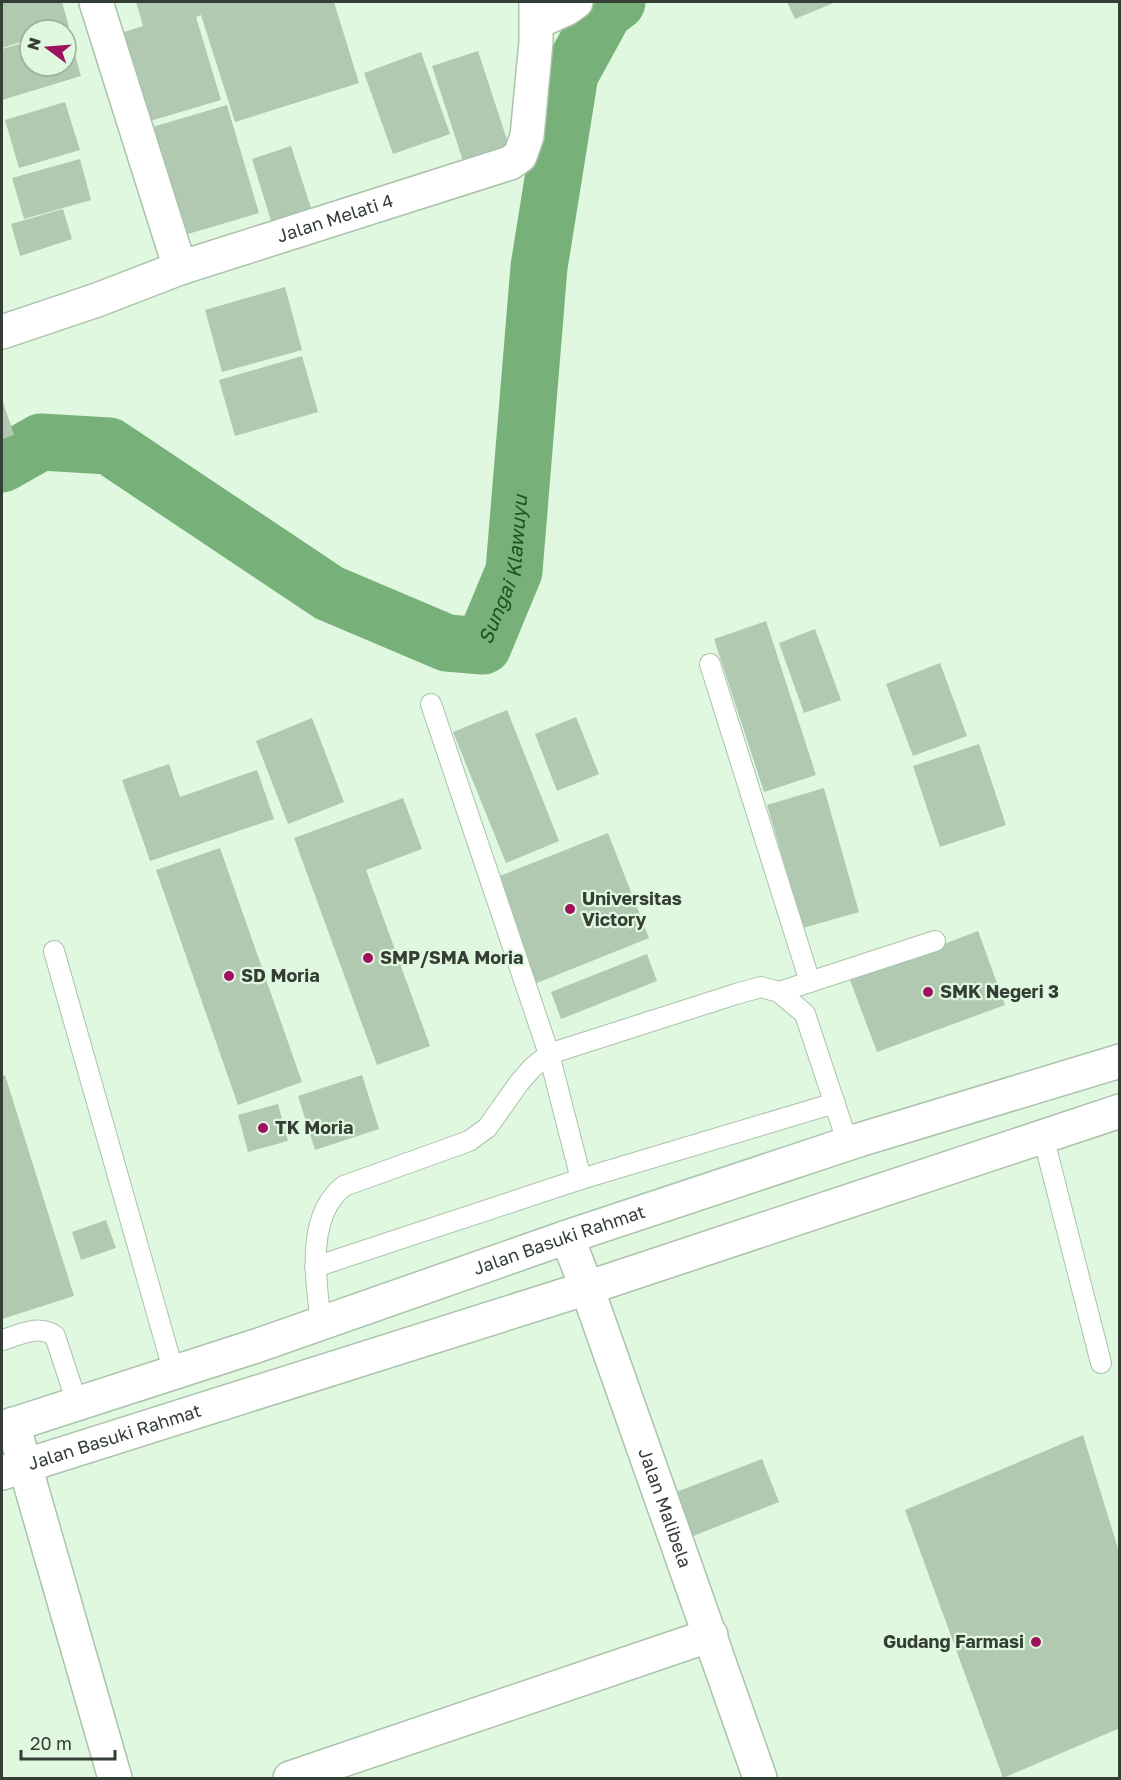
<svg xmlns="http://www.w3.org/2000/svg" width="1121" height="1780" font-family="'Golos Text',sans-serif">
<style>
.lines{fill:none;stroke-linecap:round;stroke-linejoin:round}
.river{stroke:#77b078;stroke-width:57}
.building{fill:#b1c9b1}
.service-casing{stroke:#abc2ab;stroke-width:22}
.minor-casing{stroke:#abc2ab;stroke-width:36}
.trunk-casing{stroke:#abc2ab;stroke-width:36}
.service{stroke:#fff;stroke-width:20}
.minor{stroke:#fff;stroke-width:33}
.trunk{stroke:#fff;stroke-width:33}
.poi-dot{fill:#9e115e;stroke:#dff8df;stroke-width:2}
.labels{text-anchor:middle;stroke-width:4.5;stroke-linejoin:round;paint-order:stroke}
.street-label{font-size:18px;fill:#343e34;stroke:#dff8df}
.poi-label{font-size:18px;font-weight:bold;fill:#343e34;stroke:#dff8df;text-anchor:start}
.water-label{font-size:20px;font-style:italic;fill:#1a551f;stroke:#dff8df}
</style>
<rect width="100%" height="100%" fill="#dff8df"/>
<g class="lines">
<path class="river" id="s1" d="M2,464l39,-22 68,4 220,147 118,50 36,3 31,-75 25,-304 31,-193 34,-62 13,-10"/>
</g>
<g class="building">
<polygon points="2,2 62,2 69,27 60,30 30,30 30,39 2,48"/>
<polygon points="136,2 334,2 359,83 235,122 201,15 196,17 221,100 150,121 124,32 143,26"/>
<polygon points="787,2 836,2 795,19"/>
<polygon points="66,30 68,30 81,76 2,100 2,49 30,41 30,66 66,66"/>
<polygon points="478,51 510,149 464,164 432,66"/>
<polygon points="421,52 450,134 393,154 364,73"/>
<polygon points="65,102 80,150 19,168 5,120"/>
<polygon points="227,105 259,213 181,236 149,128"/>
<polygon points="291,146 312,211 272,224 252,159"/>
<polygon points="80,159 91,200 24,219 12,178"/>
<polygon points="63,209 72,239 20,256 11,224"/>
<polygon points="285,287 302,350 222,372 205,310"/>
<polygon points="302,356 318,412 235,436 219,380"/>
<polygon points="2,399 14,435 2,439"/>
<polygon points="766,621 816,775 764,792 714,639"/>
<polygon points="815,629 841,700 804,713 779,643"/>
<polygon points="940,663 967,736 913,756 886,684"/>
<polygon points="507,710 559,841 506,863 453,732"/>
<polygon points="576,717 599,774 557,791 535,734"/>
<polygon points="312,718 344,802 288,824 256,741"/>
<polygon points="979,744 1006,825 940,847 913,766"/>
<polygon points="169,764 180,797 257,770 274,819 150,861 122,780"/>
<polygon points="824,788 859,912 803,928 767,805"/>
<polygon points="403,798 422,849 366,870 430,1046 377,1065 294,838"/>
<polygon points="608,833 649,938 532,985 490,880"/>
<polygon points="220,848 302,1082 238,1105 156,870"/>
<polygon points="978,931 1005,1005 877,1052 850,980"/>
<polygon points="647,954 657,981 561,1019 551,992"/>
<polygon points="5,1075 74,1296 2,1319 2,1076"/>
<polygon points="362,1075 379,1129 315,1150 298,1096"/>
<polygon points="278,1104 288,1141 248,1152 238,1115"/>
<polygon points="106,1220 116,1248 81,1260 72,1232"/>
<polygon points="1083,1435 1120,1555 1120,1728 1003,1778 905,1510"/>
<polygon points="762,1459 779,1502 683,1540 666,1496"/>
</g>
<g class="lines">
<g class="service-casing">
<g id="service">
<polyline points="710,664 810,982"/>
<polyline points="431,704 549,1054 581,1179"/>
<polyline points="54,951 174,1373"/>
<polyline points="779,992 935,941"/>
<polyline points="1043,1136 1101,1363"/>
<polyline points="315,1267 581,1179 835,1103"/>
<path d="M321,1323c-5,-42 -16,-107 23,-137l125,-45 18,-13 32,-45 13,-15 17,-14 187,-60 25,-7 18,5 26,22 43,130"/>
<path d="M2,1340c18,-5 36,-16 53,-4l22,67"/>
</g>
</g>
<g class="minor-casing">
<g id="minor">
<polyline points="96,2 180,268"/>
<polyline points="537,22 566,9 576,2"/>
<path id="s2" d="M2,332l95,-32 83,-32 330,-105 10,-7 7,-20 9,-94v-40"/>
<path id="s3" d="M567,1237l20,51 173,490"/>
<polyline points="13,1424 115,1778"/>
<polyline points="290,1778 711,1635"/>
</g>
</g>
<g class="trunk-casing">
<g id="trunk">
<path id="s4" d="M2,1428l257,-83 308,-108 292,-97 261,-79"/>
<path id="s5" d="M2,1473l585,-185 533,-177"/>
</g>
</g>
<use href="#service" class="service"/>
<use href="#minor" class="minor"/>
<use href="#trunk" class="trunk"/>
</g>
<g class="poi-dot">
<circle cx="570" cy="909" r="6"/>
<circle cx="368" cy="958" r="6"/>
<circle cx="229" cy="976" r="6"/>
<circle cx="928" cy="992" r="6"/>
<circle cx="263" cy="1128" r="6"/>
<circle cx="1036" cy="1642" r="6"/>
</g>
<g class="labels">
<g class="street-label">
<text dy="6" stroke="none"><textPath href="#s2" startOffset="352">Jalan Melati 4</textPath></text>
<text dy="6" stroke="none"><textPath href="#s4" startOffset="588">Jalan Basuki Rahmat</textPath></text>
<text dy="6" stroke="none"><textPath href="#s5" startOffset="118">Jalan Basuki Rahmat</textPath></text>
<text dy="6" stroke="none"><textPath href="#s3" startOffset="288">Jalan Malibela</textPath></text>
</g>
<g class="poi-label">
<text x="582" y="905">Universitas<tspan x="582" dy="21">Victory</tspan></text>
<text x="380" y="964">SMP/SMA Moria</text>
<text x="241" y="982">SD Moria</text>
<text x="940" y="998">SMK Negeri 3</text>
<text x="275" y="1134">TK Moria</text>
<text x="1024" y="1648" text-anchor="end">Gudang Farmasi</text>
</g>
<g class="water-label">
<text dy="7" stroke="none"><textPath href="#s1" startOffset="622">Sungai Klawuyu</textPath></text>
</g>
</g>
<rect width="1121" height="1780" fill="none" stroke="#343e34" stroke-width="6"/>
<g transform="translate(48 48) rotate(286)"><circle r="28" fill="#dff8df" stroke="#9bae9b" stroke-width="1.5"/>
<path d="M0-4.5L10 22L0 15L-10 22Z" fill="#9e115e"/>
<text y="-9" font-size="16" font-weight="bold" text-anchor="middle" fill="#343e34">N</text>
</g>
<path d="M21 1750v9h94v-9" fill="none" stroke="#343e34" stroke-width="3"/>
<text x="30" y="1750" font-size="18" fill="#343e34" stroke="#dff8df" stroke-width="4.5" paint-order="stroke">20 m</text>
</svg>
